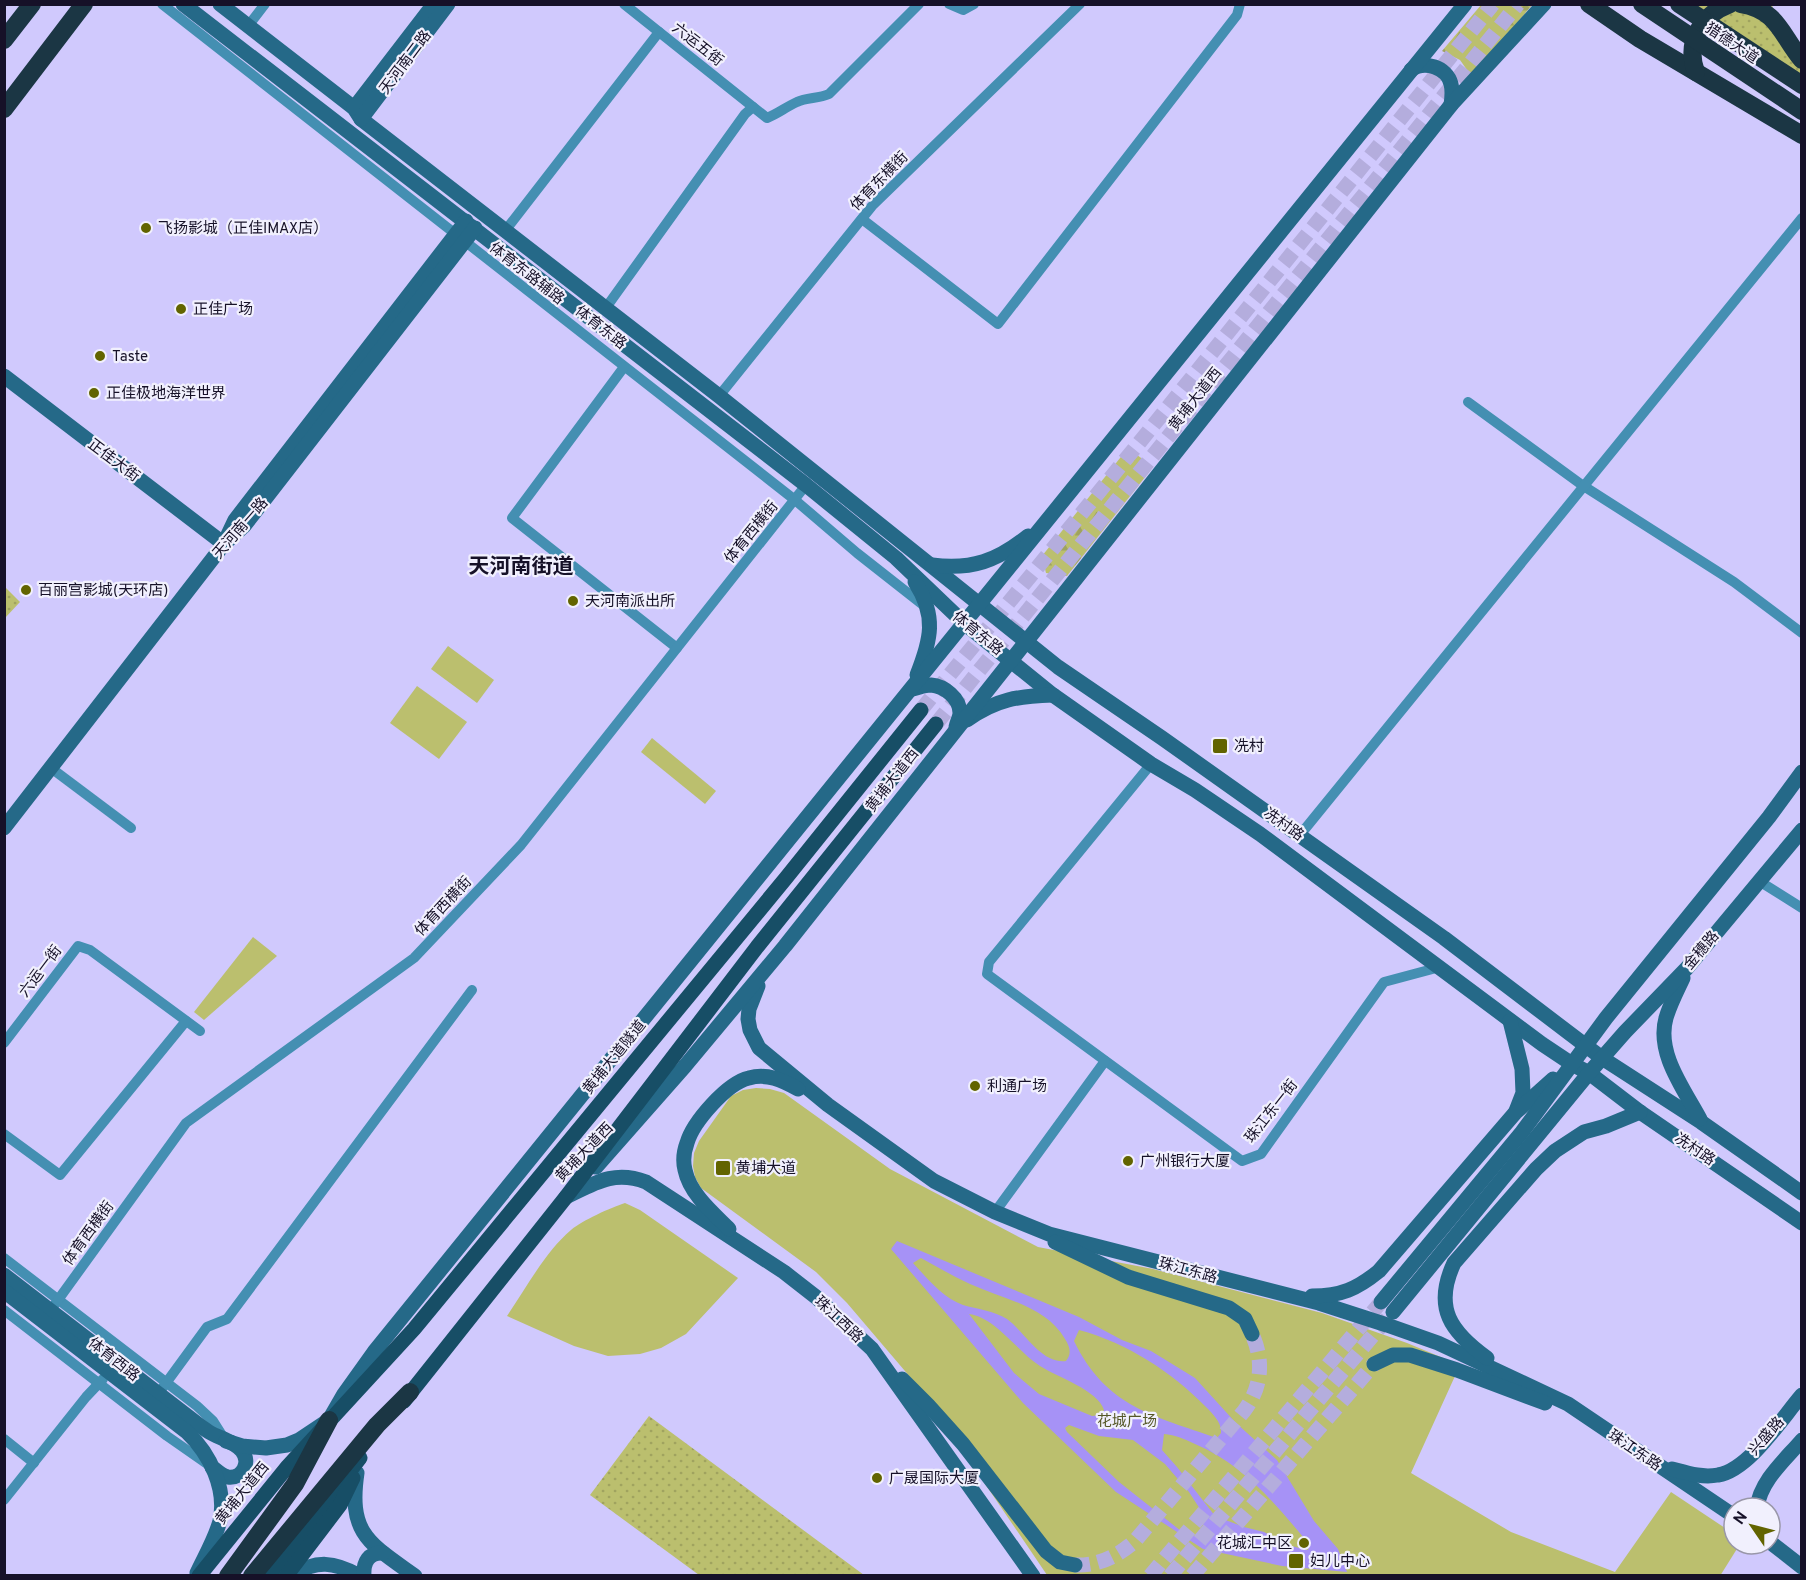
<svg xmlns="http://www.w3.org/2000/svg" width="1806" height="1580" font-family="Overpass,'Noto Sans SC',sans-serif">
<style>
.grass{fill:url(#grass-dots)}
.forest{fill:url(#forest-firs)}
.green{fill:#bbbf6e}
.water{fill:#a692f6;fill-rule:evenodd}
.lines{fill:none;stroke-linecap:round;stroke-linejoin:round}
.secondary-tunnel{stroke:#b4addd;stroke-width:15;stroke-dasharray:15 8;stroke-linecap:butt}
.primary-tunnel{stroke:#b4addd;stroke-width:15;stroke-dasharray:15 8;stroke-linecap:butt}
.street{stroke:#448fb2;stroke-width:10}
.secondary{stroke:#256988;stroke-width:15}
.primary{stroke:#174e66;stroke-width:15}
.highway{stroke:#1b3644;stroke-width:18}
.highway-bridge{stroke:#1b3644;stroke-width:18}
.poi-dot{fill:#626400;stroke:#f1f0fd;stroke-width:2}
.labels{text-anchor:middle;stroke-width:4.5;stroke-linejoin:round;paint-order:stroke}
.street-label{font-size:15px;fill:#161128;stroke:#f1f0fd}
.poi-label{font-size:15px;fill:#161128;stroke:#f1f0fd;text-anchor:start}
.park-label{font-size:15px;fill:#565828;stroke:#f1f0fd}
.district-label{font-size:21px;font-weight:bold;fill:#161128;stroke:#f1f0fd}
</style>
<defs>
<pattern id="grass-dots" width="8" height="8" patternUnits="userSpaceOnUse" patternTransform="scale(1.5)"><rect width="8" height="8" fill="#bbbf6e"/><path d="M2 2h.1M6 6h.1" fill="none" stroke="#a0a35f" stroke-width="1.8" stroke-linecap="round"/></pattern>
<pattern id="forest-firs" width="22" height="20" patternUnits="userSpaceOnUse" patternTransform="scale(1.5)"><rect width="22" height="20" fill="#bbbf6e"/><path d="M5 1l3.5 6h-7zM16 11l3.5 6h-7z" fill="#a0a35f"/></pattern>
</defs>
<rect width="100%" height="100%" fill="#d0c9fd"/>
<g class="grass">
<polygon points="1690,5 1772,5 1780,34 1790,55 1801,69 1801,80"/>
<polygon points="5,587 20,602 5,618"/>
<polygon points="649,1416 864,1575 699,1575 590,1495"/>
</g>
<g class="forest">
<polygon points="1481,5 1532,5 1472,77 1460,60 1442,51"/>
<polygon points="1128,448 1153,467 1067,576 1046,573 1042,556"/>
</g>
<g class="green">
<polygon points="448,646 494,680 477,703 431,669"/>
<polygon points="417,686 467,722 439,759 390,723"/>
<polygon points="652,738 716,791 705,804 641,752"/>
<polygon points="253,937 277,956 204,1020 194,1012"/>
<polygon points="756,1088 770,1089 784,1093 890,1169 1038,1247 1153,1269 1322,1313 1407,1343 1460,1365 1411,1473 1511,1532 1615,1572 1671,1492 1734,1534 1734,1544 1740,1544 1720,1576 1047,1575 922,1391 847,1303 816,1272 701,1188 695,1177 693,1166 694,1153 699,1141 731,1096 743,1090"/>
<path d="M625,1203l15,7 98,68 -52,56 -25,14 -21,6 -32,2 -34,-10 -67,-30c19,-28 39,-65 64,-86 12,-10 39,-22 54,-27z"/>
</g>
<path class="water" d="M897,1241l182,76 43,23 29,11 44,27 41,45 41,37 37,61 24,28 9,23 -65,-6 -79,-17 -87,-57 -93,-89 -132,-154zM921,1258c16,9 32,18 49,26 33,15 76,22 95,55 5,8 7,14 1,22 -25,3 -41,-29 -59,-42 -13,-8 -30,-10 -44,-14 -20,-7 -36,-27 -50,-42zM969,1314c26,3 49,38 71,52 17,11 58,24 64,44l-3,5 -9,1 -53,-22 -25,-21zM1079,1330c48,13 93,42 127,77 7,7 16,16 15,26l-4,5c-63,-22 -111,-31 -143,-97zM1069,1425l30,11 34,4 32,24 24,28 11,17 4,8 -2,18c-8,3 -14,0 -21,-4l-62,-49 -52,-50 -2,-4zM1164,1434c11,1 21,5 31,10 47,20 77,56 109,94l5,7 -1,5 -17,-4 -27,-14 -20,-5 -29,-11 -38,-49 -15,-17z"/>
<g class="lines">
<g class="secondary-tunnel">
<path d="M1075,1565c23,1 43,-9 60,-24l109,-130c18,-24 20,-50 8,-77"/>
<polyline points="1150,1576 1381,1302"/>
<polyline points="1170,1576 1391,1314"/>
<polyline points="1192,1576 1374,1364"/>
</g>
<g class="primary-tunnel">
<polyline points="921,710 1139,443 1493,4"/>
<polyline points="936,724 1518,4"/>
</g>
<g class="street">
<polyline points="162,4 795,500 857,553 927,608"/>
<path d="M624,4l143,114c10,-4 19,-11 30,-16 10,-5 21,-3 32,-8l90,-90"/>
<polyline points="949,4 963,10 974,4"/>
<polyline points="248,26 265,4"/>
<polyline points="862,219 998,324 1237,15 1240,4"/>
<polyline points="505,231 659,32"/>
<polyline points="605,309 745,114 753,107"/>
<polyline points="624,367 512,518 677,648"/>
<polyline points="719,396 872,206 1080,4"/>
<polyline points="1468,402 1582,485 1734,582 1802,633"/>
<polyline points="1151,764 989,962 987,974 1242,1161 1261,1154 1384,982 1440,967"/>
<polyline points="51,768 131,828"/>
<polyline points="1300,835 1802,218"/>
<polyline points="1759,881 1802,908"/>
<polyline points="4,1043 78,946 90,950 200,1031"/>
<polyline points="4,1134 60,1175 186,1021"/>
<polyline points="995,1212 1105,1061"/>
<polyline points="4,1258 197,1406 213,1421 225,1440"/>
<polyline points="4,1310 167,1436 210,1466"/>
<polyline points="50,1311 186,1123 414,958 521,845 806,485"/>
<polyline points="158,1394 207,1327 227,1319 472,990"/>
<polyline points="4,1439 34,1463"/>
<polyline points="4,1500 86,1397 103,1379"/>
</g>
<g class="secondary">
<polyline points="183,4 806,485 896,558 965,624 1053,695 1151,764 1195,790 1260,834 1542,1044 1572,1064 1589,1073 1640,1112 1802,1223"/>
<polyline points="220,4 354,108 361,119 719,396 1058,667 1162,738 1444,938 1602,1058 1701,1122 1802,1193"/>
<path d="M1411,70c13,-10 36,-3 40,14 2,7 1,14 0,21"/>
<polyline points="354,108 434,4"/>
<polyline points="361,119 448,4"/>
<polyline points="4,376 224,544"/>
<polyline points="226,539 235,520 466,221"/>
<path d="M932,565c40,5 65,-4 96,-29"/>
<path d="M915,582c22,34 16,58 2,93"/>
<path d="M912,689c6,-1 12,-4 19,-4 13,1 29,13 29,28 0,4 -3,9 -4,14"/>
<path d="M967,720c29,-21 52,-24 86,-25"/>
<polyline points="4,828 224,544 244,526 475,228"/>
<path d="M1683,978c-6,13 -13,26 -17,40 -10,35 18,71 34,101"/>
<polyline points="758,986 749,1009 748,1019 750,1030 759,1048 828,1105 934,1181 995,1212 1049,1234 1319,1303 1387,1325 1438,1343 1568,1404 1734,1516"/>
<polyline points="1510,1021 1522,1069 1523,1093 1516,1111"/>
<polyline points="596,1167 685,1066 785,946 1451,105 1544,4"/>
<path d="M566,1197c29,-14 48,-27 80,-15l138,90 32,25 56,52 161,227"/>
<path d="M729,1229c-16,-16 -39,-35 -44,-59 -2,-8 -1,-19 2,-27 6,-21 40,-60 62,-65 18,-5 33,2 49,11"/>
<polyline points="1055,1242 1128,1277 1229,1308 1245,1319 1252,1334"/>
<path d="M4,1275l182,140c8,6 15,12 23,17 10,6 26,10 33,19 9,11 1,28 -14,26 -6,-1 -11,-6 -16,-10"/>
<path d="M4,1291l183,141c23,22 40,57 33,89 -5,18 -15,35 -23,52"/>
<path d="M1312,1296c29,0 45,-7 67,-25l136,-158 38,-34"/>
<polyline points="1381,1302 1522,1132 1606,1018 1769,817 1802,772"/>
<polyline points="1393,1312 1589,1073 1625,1032 1687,968 1802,830"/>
<path d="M1487,1358c-36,-26 -54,-50 -33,-95l82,-94 19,-18 29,-19 22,-6 34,-14"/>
<polyline points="1374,1364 1393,1355 1410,1355 1457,1370 1545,1403"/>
<polyline points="902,1379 928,1405 963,1444 1046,1551 1060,1562 1075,1565"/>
<polyline points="226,1441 242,1446 266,1448 287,1445 299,1440 329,1420 344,1394 374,1352 1465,4"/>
<path d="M1672,1469c15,4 30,9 46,6 31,-5 64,-57 84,-80"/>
<path d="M357,1473c-9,61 12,70 58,103"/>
<path d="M1757,1508c3,-27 28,-48 45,-68"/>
<polyline points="1770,1542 1802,1567"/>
<path d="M292,1576c24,-17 43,-14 68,0"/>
<path d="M364,1576c-1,-14 5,-24 19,-23"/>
</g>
<g class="primary">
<polyline points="404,1401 566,1197 757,947 936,724"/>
<polyline points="199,1576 288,1466 414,1329 786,878 921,710"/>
<polyline points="268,1576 360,1458"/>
<polyline points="286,1576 340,1505 353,1478"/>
</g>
<g class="highway">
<polyline points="1589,4 1640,39 1802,135"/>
<path d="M1741,4c37,6 40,31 61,56"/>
<polyline points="4,40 32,4"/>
<path d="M1696,72c-11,-30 5,-57 34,-68"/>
<polyline points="4,109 84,4"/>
<polyline points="228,1576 295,1484 329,1420"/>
<polyline points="252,1576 377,1425 410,1392"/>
</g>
<g class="highway-bridge">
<polyline points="1642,4 1802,111"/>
<polyline points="1679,4 1802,85"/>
</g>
</g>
<g class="poi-dot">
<circle cx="146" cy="228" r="6"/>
<circle cx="181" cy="309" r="6"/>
<circle cx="100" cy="356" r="6"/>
<circle cx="94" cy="393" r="6"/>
<circle cx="26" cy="590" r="6"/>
<circle cx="573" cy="601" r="6"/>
<rect x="1212" y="738" width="16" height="16" rx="3"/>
<circle cx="975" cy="1086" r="6"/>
<circle cx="1128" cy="1161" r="6"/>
<rect x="715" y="1160" width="16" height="16" rx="3"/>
<circle cx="877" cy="1478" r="6"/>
<circle cx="1304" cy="1543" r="6"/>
<rect x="1288" y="1553" width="16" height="16" rx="3"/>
</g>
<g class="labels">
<g class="street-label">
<text transform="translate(1732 43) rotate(34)" y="5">猎德大道</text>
<text transform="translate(698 44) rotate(38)" y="5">六运五街</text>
<text transform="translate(405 62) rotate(-53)" y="5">天河南二路</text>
<text transform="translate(879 181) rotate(-46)" y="5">体育东横街</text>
<text transform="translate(527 273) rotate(38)" y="5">体育东路辅路</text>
<text transform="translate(601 327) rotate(38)" y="5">体育东路</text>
<text transform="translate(1195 399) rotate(-52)" y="5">黄埔大道西</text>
<text transform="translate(114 460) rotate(37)" y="5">正佳大街</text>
<text transform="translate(240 528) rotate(-49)" y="5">天河南一路</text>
<text transform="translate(751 532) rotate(-51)" y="5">体育西横街</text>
<text transform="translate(978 633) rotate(39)" y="5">体育东路</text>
<text transform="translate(892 780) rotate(-52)" y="5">黄埔大道西</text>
<text transform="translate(1284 824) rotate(35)" y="5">冼村路</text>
<text transform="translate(443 906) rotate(-47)" y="5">体育西横街</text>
<text transform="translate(1701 950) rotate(-50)" y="5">金穗路</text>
<text transform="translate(40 971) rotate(-53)" y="5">六运一街</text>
<text transform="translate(614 1057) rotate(-51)" y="5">黄埔大道隧道</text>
<text transform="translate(1271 1111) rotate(-52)" y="5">珠江东一街</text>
<text transform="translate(1695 1149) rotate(34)" y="5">冼村路</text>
<text transform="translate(584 1152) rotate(-46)" y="5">黄埔大道西</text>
<text transform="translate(88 1233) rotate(-54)" y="5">体育西横街</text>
<text transform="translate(1188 1270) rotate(15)" y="5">珠江东路</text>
<text transform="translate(839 1319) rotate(43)" y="5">珠江西路</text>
<text transform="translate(114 1359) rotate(38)" y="5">体育西路</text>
<text transform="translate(1766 1436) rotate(-49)" y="5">兴盛路</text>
<text transform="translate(1635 1450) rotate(34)" y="5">珠江东路</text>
<text transform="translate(242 1493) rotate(-51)" y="5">黄埔大道西</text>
</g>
<g class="poi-label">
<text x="158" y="233">飞扬影城（正佳IMAX店）</text>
<text x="193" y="314">正佳广场</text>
<text x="112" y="361">Taste</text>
<text x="106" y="398">正佳极地海洋世界</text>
<text x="38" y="595">百丽宫影城(天环店)</text>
<text x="585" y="606">天河南派出所</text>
<text x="1234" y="751">冼村</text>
<text x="987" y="1091">利通广场</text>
<text x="1140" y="1166">广州银行大厦</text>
<text x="736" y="1173">黄埔大道</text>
<text x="889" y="1483">广晟国际大厦</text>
<text x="1292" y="1548" text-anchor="end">花城汇中区</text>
<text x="1310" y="1566">妇儿中心</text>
</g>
<g class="park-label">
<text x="1127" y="1426">花城广场</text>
</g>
<g class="district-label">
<text x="521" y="573">天河南街道</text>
</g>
</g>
<rect width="1806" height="1580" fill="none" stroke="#161128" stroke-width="12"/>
<g transform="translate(1752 1526) rotate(305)"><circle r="28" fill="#f1f0fd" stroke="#9997a8" stroke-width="1.5"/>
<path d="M0-4.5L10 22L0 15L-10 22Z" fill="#626400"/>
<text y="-9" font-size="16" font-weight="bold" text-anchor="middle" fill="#161128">N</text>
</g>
</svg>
